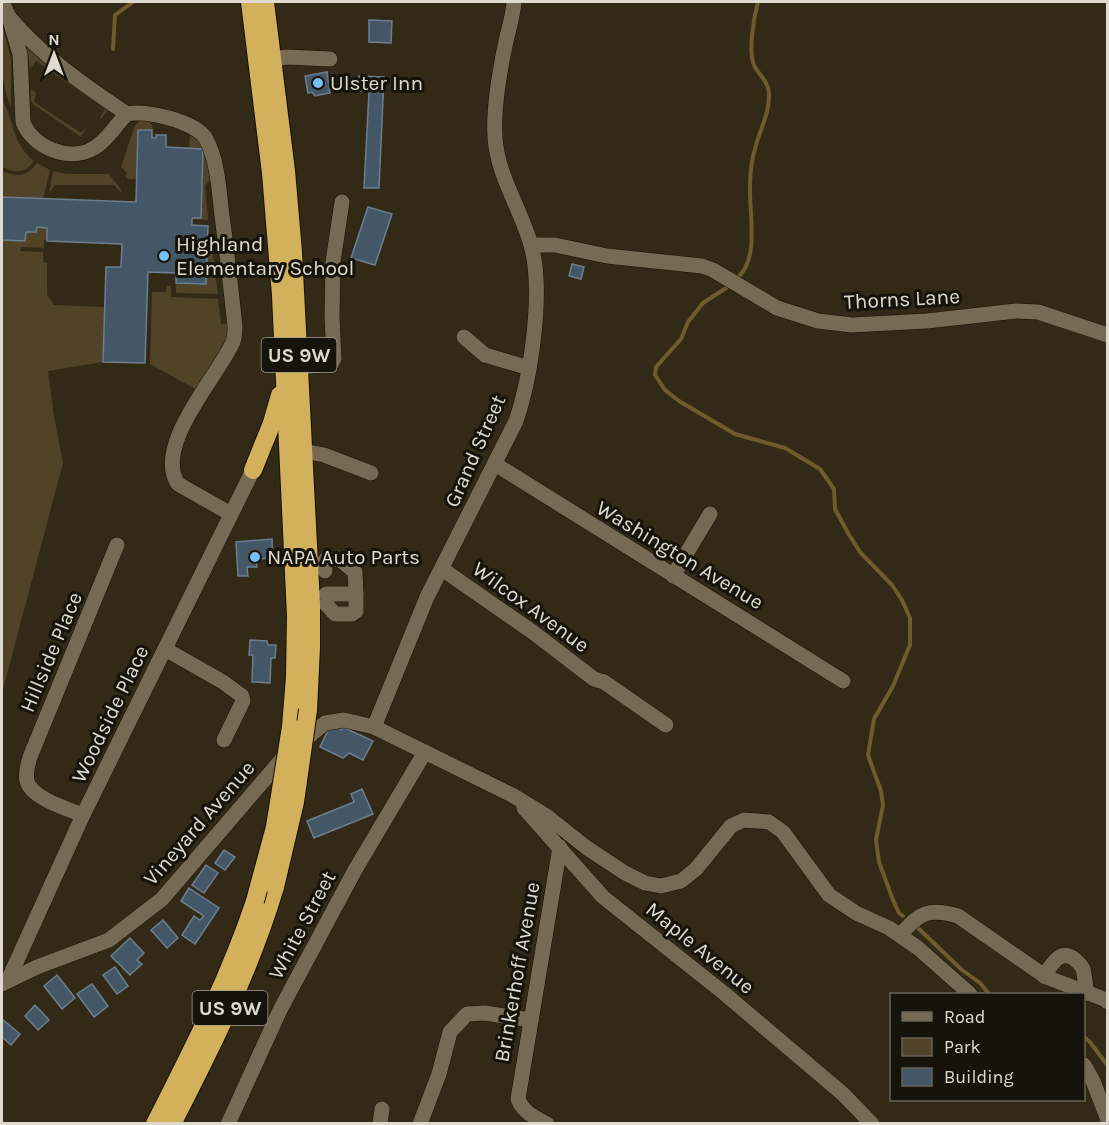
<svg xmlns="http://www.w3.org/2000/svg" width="1109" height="1125" font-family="Karla,sans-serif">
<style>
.green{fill:#504327}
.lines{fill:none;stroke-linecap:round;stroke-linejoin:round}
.stream{stroke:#6f5c2d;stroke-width:4}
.building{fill:#445767;stroke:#6b7f8f;stroke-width:1.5}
.minor-casing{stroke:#1a1201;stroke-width:16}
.highway-casing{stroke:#1a1201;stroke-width:20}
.minor{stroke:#756b55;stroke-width:15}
.highway{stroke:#d3b05b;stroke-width:18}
.highway-bridge-casing{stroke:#1a1201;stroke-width:20;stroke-linecap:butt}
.highway-bridge{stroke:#d3b05b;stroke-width:18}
.poi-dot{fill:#77bff7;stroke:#16130a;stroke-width:2}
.labels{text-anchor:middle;stroke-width:6;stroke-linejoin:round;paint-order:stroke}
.shield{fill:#16130a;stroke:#a39e93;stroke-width:1.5}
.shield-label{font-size:20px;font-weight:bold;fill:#e0dace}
.poi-label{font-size:21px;fill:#e0dace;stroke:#16130a;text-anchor:start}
.street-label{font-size:21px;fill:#e0dace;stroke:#16130a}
</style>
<rect width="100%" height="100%" fill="#322916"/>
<g class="green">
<path d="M2,24l9,35v48c-11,-24 -10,-56 -9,-83z"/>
<polygon points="27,45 110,106 101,119 100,118 105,109 36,61 30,69"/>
<polygon points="31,89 36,93 34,102 81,133 87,126 81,137 33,104 31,101"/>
<path d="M2,99c13,23 9,43 32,62 -9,13 -20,12 -32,6z"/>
<polygon points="141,120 148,121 152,125 154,138 152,138 152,130 138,130 137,179 128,179 125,176 127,173 121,167 135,125"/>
<polygon points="190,134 201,141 212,177 205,186 208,220 192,219 192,218 201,218 203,149 189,148"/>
<path d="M37,163l13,7 -7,29 -41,-2v-26c14,6 25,6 35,-8z"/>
<polygon points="53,171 67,174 109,174 122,191 121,192 114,185 55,185 49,193"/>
<polygon points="37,227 47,228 47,239 44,240 44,248 21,247 20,251 43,252 43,262 47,263 47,295 54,305 105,307 103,362 48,371 54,416 63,463 2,693 2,240 25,241 26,232 36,232"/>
<polygon points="207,238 211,238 218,294 176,293 176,283 206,284"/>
<polygon points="167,286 171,286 171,297 218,299 221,324 228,324 227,340 197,390 150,364 152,292 166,292"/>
</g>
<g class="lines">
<g class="stream">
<polyline points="113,49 115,15 133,2"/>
<path d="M740,275c19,-19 9,-64 10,-89 0,-13 2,-28 6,-41 5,-18 14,-33 13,-52 0,-11 -11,-19 -15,-28 -6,-15 0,-48 4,-63"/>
<polyline points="726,288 703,303 688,322 681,339 656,367 655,375 665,390 679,401 735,434 785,448 820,469 834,489 835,509 848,533 860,552 892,585 902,600 910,618 910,645 893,686 874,719 868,755 881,791 883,805 876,840 879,862 893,900 899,913 903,916"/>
<polyline points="918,928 962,970 980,983 989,994"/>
<polyline points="1084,1037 1090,1042 1108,1066"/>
</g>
</g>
<g class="building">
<polygon points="369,20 392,21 391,43 369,42"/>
<polygon points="327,72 330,93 315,96 312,92 308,93 305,76"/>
<polygon points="359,76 384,77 379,188 364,188 369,92 359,91"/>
<polygon points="138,130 152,130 152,138 156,138 156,135 166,135 166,147 203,149 201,218 192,218 192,225 208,226 206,284 176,283 176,273 148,272 145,363 103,362 106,267 121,267 122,244 47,241 47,228 37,227 36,232 26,232 25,241 2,240 2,197 136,202"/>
<polygon points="368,207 392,214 375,265 351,258"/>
<polygon points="572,264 584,267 581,279 569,276"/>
<polygon points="272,539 273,558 256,559 257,567 247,567 248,576 238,576 236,542"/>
<polygon points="250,640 267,641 268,645 276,645 275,658 271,658 270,683 252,682 253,655 249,655"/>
<polygon points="331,724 342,730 343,727 373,741 363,760 349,753 343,758 320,747"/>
<polygon points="362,789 373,814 314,838 307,821 354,802 351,794"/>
<polygon points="224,850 235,857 225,870 215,863"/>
<polygon points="206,865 218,873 204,893 192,885"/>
<polygon points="189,888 219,908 195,944 182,935 194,916 200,920 204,916 181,901"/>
<polygon points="163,920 178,938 167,948 151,930"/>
<polygon points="130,938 144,953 137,960 142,964 130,975 111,956"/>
<polygon points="115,967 128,986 117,994 103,975"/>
<polygon points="57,975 75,998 62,1009 44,986"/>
<polygon points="92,984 108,1006 94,1017 77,994"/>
<polygon points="35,1005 49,1020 38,1030 25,1016"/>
<polygon points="2,1019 20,1034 11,1045 2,1037"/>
</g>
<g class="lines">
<g class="minor-casing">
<g id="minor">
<path d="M2,2l7,15 11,37 3,68c9,25 47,41 71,26 14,-8 21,-23 33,-34"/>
<path d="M9,17c34,40 75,68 118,97 18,-5 70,8 79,25 12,22 13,52 16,77 5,36 9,73 13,110 0,6 0,13 -3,18 -15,33 -79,102 -54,140l53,30"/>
<polyline points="272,59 287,57 330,59"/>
<polyline points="531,245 555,245 607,256 702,266 713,270 777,308 818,321 852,325 927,321 1016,311 1038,312 1108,335"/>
<polyline points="464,337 485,355 529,368"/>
<polyline points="299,367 331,364 334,359 332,316 333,262 342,202"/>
<polyline points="304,451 324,455 371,473"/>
<polyline points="495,464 843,681"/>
<polyline points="442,569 534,633 594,679 604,682 666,725"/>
<polyline points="325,571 325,560 339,559 355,572 356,594 326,594"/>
<polyline points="673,576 710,514"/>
<polyline points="326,604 335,614 352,614 356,611 356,594"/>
<polyline points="165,649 223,682 242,696 243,701 224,740"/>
<path d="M374,727l53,-130 89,-176c15,-44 28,-130 15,-176 -10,-36 -34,-70 -36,-108 -2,-29 4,-62 10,-91 3,-15 8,-29 9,-44"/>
<polyline points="524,808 603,897 725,994 843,1094 872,1124"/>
<path d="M83,815c-15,-6 -52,-17 -56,-34 -2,-8 1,-17 3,-24l87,-212"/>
<path d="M901,935c17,-23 29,-27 57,-19l88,61 58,22 4,3"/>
<path d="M1044,976c7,-10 15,-27 29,-18 4,3 8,7 10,11 2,7 2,17 4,24"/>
<polyline points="9,978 83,815 253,470"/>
<polyline points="2,984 37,967 109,940 162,899 283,758 325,723 344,720 374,727 512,795 548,817 587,848 625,873 645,883 661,886 681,881 696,869 731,826 744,820 769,822 783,832 829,895 856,913 889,928 918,948 970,994"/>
<polyline points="1084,1065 1093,1081 1108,1120"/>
<polyline points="228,1124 280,1010 355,870 425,752"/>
<polyline points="380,1124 382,1109"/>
<polyline points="420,1124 439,1074 450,1032 467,1014 485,1013 531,1020"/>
<path d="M547,1124c-13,-7 -24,-12 -29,-25l42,-252"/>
</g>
</g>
<g class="highway-casing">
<g id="highway">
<polyline points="250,2 271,173 281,295 296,616 295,677 291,727"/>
<polyline points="265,2 286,171 293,252 311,604 311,647 308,710"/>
<polyline points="253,470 272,423 280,395"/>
<path d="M155,1124c37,-73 74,-145 100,-223"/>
<path d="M172,1124c40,-78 78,-153 103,-237"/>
</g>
</g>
<use href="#minor" class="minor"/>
<use href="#highway" class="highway"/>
<g class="highway-bridge-casing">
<g id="highway-bridge">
<polyline points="275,887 295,802 308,710"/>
<polyline points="255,901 275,827 291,727"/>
</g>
</g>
<use href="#highway-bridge" class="highway-bridge"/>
</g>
<g class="poi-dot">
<circle cx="318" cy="83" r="6"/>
<circle cx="164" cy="256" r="6"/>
<circle cx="255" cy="557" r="6"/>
</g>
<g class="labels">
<g class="shield">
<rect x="261.5" y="338" width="75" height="34" rx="4.5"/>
<rect x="192.5" y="991" width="75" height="34" rx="4.5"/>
</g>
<g class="shield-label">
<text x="299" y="362">US 9W</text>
<text x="230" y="1015">US 9W</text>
</g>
<g class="poi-label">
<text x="330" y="90">Ulster Inn</text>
<text x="176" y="251">Highland<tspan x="176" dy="24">Elementary School</tspan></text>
<text x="267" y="564">NAPA Auto Parts</text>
</g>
<g class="street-label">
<text transform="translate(902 299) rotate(-3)" y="7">Thorns Lane</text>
<text transform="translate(475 451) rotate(-66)" y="7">Grand Street</text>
<text transform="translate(680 555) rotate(31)" y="7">Washington Avenue</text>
<text transform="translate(531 607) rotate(36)" y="7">Wilcox Avenue</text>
<text transform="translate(51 652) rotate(-67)" y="7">Hillside Place</text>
<text transform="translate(110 714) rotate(-64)" y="7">Woodside Place</text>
<text transform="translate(199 823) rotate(-49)" y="7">Vineyard Avenue</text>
<text transform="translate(302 925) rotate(-62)" y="7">White Street</text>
<text transform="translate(700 948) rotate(39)" y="7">Maple Avenue</text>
<text transform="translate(517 972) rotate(-80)" y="7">Brinkerhoff Avenue</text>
</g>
</g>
<rect width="1109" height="1125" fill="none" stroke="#e0dace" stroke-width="6"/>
<rect x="890" y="993" width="195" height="108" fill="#16130a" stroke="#676358" stroke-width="1.5"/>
<rect x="902" y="1012" width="30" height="9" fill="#756b55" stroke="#676358" stroke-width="1.5"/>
<text x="944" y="1023" font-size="18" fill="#e0dace">Road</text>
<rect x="902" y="1038" width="30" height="18" fill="#504327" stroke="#676358" stroke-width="1.5"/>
<text x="944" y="1053" font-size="18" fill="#e0dace">Park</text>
<rect x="902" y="1068" width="30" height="18" fill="#445767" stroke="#676358" stroke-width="1.5"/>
<text x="944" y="1083" font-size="18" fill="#e0dace">Building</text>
<g transform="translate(54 54)" stroke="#16130a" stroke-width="4.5" paint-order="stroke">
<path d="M0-4.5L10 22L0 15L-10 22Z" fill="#e0dace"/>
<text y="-9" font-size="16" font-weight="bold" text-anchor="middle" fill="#e0dace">N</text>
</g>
</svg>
